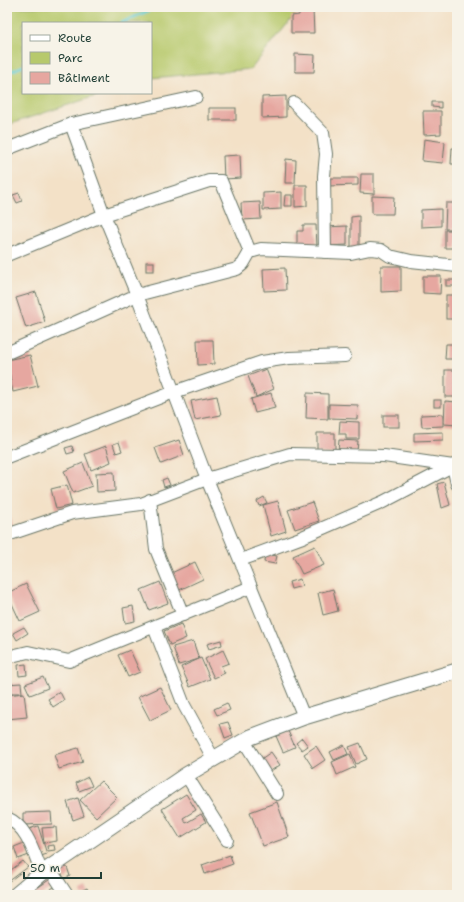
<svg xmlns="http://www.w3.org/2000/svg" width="464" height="902" font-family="'Shantell Sans',sans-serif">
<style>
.green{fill:#b7c96c;stroke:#6b8350}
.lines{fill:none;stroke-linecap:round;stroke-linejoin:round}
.stream{stroke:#5dcad4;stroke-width:3}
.building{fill:#e6a7a0}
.minor-casing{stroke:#697667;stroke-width:14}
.tertiary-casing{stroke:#697667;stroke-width:17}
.minor{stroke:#fff;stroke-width:12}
.tertiary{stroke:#fff;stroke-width:15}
</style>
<rect width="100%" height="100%" fill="#f7f3e8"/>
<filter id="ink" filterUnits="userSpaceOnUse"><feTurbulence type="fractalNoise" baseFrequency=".025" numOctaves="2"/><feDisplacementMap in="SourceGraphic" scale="8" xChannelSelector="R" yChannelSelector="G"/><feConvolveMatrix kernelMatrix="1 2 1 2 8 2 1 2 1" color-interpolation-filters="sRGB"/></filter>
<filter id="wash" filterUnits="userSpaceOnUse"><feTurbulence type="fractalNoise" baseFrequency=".012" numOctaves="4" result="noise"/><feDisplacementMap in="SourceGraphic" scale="16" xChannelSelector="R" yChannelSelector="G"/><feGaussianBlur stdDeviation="0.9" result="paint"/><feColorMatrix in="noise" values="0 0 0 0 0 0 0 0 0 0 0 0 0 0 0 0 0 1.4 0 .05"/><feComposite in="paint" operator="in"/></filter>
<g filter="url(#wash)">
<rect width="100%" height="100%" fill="#f3e1c7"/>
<polygon class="green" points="7,7 301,7 251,69 151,78 151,23 23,23 23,93 105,93 7,125"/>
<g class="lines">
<g class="stream">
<polyline points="121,23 157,7"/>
<polyline points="7,73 23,66"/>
</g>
</g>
<g id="blocks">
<g class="building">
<polygon points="313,10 314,33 291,33 291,16 299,15 299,11"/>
<polygon points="295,54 315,55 314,72 295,72"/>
<polygon points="286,96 286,117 262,118 262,97"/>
<polygon points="432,102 441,102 441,108 432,107"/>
<rect x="209" y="108" width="27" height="12"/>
<polygon points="423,111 441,111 441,134 424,135"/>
<polygon points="424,139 445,142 443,163 422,161"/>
<polygon points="452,148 457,148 457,164 451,164"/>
<polygon points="240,155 241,178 224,179 223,156"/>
<polygon points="286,159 296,160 295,183 285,183"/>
<polygon points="361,174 374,174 374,194 360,193"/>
<polygon points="327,178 358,178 358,185 327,186"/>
<polygon points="295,185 307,185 307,206 295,207"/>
<polygon points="281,192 281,209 263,210 263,193"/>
<polygon points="19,193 22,201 17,203 13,195"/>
<polygon points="285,195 292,195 292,206 284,206"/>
<polygon points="372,196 394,197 393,214 372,214"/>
<polygon points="260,202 261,219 242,220 241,203"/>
<polygon points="446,203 457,203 457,229 445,229"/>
<polygon points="441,209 441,226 421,227 421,210"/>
<polygon points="359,216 359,249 351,249 351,217"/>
<polygon points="303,225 316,225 317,248 297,249 297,231 303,231"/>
<polygon points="347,226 347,245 327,246 326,227"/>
<rect x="445" y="230" width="12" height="18"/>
<rect x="146" y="262" width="8" height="9"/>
<polygon points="381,266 401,266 401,291 381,292"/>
<polygon points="285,268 286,290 264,291 263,269"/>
<polygon points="423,276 441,276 440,294 423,293"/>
<rect x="446" y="280" width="10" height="6"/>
<polygon points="36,292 45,322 26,328 16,298"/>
<rect x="446" y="295" width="11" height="24"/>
<polygon points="197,340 213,340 214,364 198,365"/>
<polygon points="446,344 457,344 457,359 445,359"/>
<polygon points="30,355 38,386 13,392 7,360"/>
<polygon points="266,369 274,389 256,397 248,376"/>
<rect x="445" y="370" width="12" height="27"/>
<polygon points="271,393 275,408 255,413 251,399"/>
<polygon points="307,393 328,394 328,419 306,418"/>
<polygon points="217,396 221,415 195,420 191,401"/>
<rect x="434" y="400" width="7" height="7"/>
<polygon points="445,401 457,402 457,425 444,424"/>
<polygon points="329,404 358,405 357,419 329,418"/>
<polygon points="443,414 443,426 422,427 421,415"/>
<rect x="383" y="415" width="16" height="12"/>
<polygon points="340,421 359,422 359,439 346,439 346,434 339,434"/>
<polygon points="443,432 443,440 414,441 414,433"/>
<polygon points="317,433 335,433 335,454 317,453"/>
<polygon points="179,440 184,455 161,464 155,448"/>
<polygon points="339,440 358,441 357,452 338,451"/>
<polygon points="119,442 122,451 116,453 113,444"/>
<polygon points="72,446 74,452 67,454 65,448"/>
<polygon points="106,446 111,462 91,470 85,454"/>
<polygon points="83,463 92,486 73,493 64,471"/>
<polygon points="114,472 115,491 97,492 96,473"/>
<polygon points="167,478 170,485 164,487 162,480"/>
<polygon points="444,482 450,505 442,508 437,484"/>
<polygon points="67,485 72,505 56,509 51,489"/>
<polygon points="264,497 267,503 259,506 257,501"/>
<polygon points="278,501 286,531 271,536 263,505"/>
<polygon points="312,502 319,521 295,529 288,510"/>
<polygon points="7,508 12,525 7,526"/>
<polygon points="315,546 324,565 302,574 293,556"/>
<polygon points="265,554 277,556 275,564 264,562"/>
<polygon points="195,562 203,579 175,592 167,575"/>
<polygon points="300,579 302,586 291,589 289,582"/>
<polygon points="160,582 168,603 149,610 141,590"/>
<polygon points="26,584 40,612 20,621 7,593"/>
<polygon points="333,589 338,611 323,615 318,593"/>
<polygon points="133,606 135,621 125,623 123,608"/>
<polygon points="181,624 186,638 170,645 164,631"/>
<polygon points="24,627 28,633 17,640 13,633"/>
<polygon points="221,640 222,645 209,649 207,644"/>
<polygon points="193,641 199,659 179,665 173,647"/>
<polygon points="130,650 140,672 128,677 118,655"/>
<polygon points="223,650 229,663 221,666 225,673 214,678 205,659"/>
<polygon points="201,658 210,679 190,687 181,667"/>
<polygon points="26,664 27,675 19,676 18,665"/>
<polygon points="43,677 48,688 30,695 25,684"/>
<polygon points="21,683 22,693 7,693 7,684"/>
<polygon points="160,687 171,710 150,720 138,697"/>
<polygon points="60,692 64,700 53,707 48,699"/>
<polygon points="24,693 27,717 7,719 7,695"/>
<polygon points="227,703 230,710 217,715 214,709"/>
<polygon points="228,722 233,735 225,738 220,724"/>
<polygon points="288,731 295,747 283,752 276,736"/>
<polygon points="302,738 308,746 302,750 296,743"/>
<polygon points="360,743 367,759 356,764 349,747"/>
<polygon points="344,745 348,754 334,760 330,752"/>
<polygon points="316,746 325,760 313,768 304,754"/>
<polygon points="78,748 83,762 59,769 54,755"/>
<polygon points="271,752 280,765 269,772 261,759"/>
<polygon points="350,754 355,767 337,775 332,762"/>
<polygon points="88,777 92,786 79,791 76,783"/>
<polygon points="101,781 117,797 96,817 80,800"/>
<polygon points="186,794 196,810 183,818 186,823 201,814 206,822 180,838 162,809"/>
<polygon points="78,798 84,816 73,820 67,802"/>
<polygon points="277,802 289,837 263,846 250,812"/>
<polygon points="51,812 52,824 23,825 23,813"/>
<polygon points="38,826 47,854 38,857 29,829"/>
<polygon points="56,827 57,841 44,843 42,828"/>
<polygon points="7,841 13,850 7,854"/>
<polygon points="24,843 29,855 18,859 14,847"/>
<polygon points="54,845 55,850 48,851 47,846"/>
<polygon points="230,855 233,864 205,874 202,865"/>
<polygon points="23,861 28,867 8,882 7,873"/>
<polygon points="67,867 70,876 64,879 60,869"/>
<polygon points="52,878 57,885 42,895 33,895 31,892"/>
<polygon points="87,888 90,895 82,895 81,891"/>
</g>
</g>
</g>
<g filter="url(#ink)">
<use href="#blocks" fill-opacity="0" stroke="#697667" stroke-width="1"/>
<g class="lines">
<g class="minor-casing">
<g id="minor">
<polyline points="294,103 323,133 326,154 324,176 325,252"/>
<polyline points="71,124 104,215 137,295 207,479 304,717"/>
<polyline points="7,149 71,124 196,97"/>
<polyline points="7,255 104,215 209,181 221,181 250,252"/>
<polyline points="7,353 137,295 237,269 243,264 250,252 261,249 351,253 370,249 381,250 390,256 411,261 457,266"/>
<polyline points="7,457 174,392 262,362 289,358 345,356"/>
<polyline points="150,500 156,549 183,615"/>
<polyline points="7,535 72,513 141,504 207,479 290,454 384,456 453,466 457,484"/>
<polyline points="241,560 300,538 383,502 454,465"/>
<polyline points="154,627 184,705 213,758"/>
<polyline points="7,657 28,652 69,661 251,587"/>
<polyline points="244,741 277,794"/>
<polyline points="186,775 227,840"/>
<path d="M7,818c21,9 27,36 35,55"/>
<polyline points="50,869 67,895"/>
</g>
</g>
<g class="tertiary-casing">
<polyline id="tertiary" points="16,895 42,873 186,775 251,737 304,717 457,671"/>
</g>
<use href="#minor" class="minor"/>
<use href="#tertiary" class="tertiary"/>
</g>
</g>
<rect width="464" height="902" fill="none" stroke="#f7f3e8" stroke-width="24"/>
<rect x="22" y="22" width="130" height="72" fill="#f7f3e8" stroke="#a1aaa0"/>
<rect x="30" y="35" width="20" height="6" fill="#ffffff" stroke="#a1aaa0"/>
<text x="58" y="42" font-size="12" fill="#1f3d34">Route</text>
<rect x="30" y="52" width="20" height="12" fill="#b7c96c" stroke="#a1aaa0"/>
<text x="58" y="62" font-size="12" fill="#1f3d34">Parc</text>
<rect x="30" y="72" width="20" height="12" fill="#e6a7a0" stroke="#a1aaa0"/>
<text x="58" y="82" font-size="12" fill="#1f3d34">Bâtiment</text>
<path d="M24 872v6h77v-6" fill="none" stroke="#1f3d34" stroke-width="2"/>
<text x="30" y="872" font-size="12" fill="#1f3d34" stroke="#f7f3e8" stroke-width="3" paint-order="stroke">50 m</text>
</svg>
